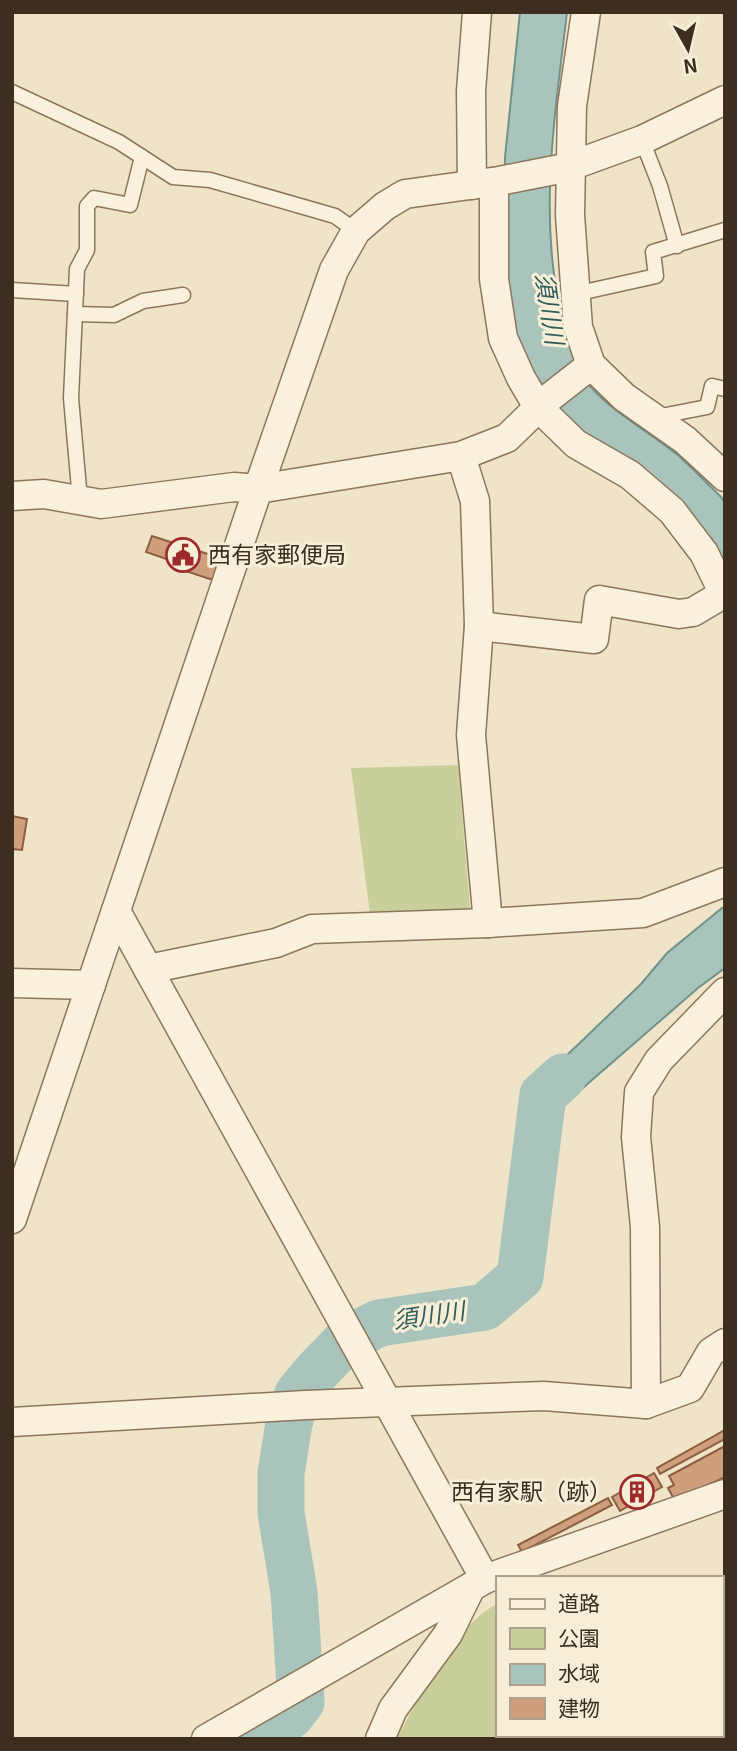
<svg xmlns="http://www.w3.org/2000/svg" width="737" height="1751" font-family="Georgia,'Noto Sans JP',serif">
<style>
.green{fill:#c9cf9b}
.water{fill:#a9c4bc;stroke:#6f938a;stroke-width:2}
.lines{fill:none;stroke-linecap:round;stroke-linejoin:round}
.river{stroke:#a9c4bc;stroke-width:47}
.building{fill:#cf9f7d;stroke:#8d5f41;stroke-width:2}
.service-casing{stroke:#8d765c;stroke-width:17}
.minor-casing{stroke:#8d765c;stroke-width:31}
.service{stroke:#faf1dc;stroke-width:14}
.minor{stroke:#faf1dc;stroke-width:28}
.labels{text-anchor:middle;stroke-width:6;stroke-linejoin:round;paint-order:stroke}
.poi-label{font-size:23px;fill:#3d2e20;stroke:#f7eed8;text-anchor:start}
.water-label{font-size:24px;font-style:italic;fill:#2f5d5a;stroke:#f7eed8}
</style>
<rect width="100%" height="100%" fill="#f0e4c8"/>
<g class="green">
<polygon points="458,765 470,909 370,914 351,768"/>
<path d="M497,1604v131h161l-1,4h-260c22,-41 58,-114 100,-135z"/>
</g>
<g class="water">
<path d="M520,12h47c-12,104 -31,214 -2,317 6,21 11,41 26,58 25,28 59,45 88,69 14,13 28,27 42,41l4,6v69l-168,-162 -29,-37 -16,-37 -8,-58 1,-121z"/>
<polygon points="722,908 725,908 725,968 698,988 569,1100 527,1145 537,1084 641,984 667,953"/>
</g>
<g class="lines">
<polyline class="river" points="260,1739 291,1715 301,1702 294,1592 281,1513 281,1473 289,1423 298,1394 317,1371 348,1339 379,1323 485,1307 520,1277 543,1095 563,1077"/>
</g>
<g class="building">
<polygon points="152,536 220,558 213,580 173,567 175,562 146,552"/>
<polygon points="12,816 27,819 22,850 12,849"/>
<polygon points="725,1430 725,1439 660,1474 657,1468"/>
<polygon points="725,1446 725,1477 675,1501 668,1488 674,1485 669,1476"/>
<polygon points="654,1473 662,1487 620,1511 612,1497"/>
<polygon points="608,1498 612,1505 522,1552 518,1545"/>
<polygon points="721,1596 725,1596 725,1671 721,1673"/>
</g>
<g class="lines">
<g class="service-casing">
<g id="service">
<polyline points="12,92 119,142 173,177 210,180 335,216 356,231"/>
<polyline points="642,140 660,186 677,246"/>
<polyline points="12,290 76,294"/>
<polyline points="575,294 656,276 653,252 725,230"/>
<polyline points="75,314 114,315 143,301 183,295"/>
<polyline points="656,417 707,407 712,386 725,389"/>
<polyline points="80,500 71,398 77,269 87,250 87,206 94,198 130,205 142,157"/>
</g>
</g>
<g class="minor-casing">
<g id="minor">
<polyline points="586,12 572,106 570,215 578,327 591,365 624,397 685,440 725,477"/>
<polyline points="494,182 494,279 503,338 521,378 538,407 576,444 630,475 672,511 704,553 725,596"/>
<polyline points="472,185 471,91 477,12"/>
<polyline points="461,456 475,501 479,626 471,735 488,923"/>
<polyline points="12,496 44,494 101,504 234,487 258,489 461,456 507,438 545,401 591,365"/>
<polyline points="479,626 594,639 599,600 679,614 693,612 725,593"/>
<polyline points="116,911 485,1579"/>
<polyline points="148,969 276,943 312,929 488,923 643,913 725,882"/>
<polyline points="12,983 91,985"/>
<polyline points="12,1219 258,489 334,270 356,231 385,206 405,194 499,181 565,168 642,140 725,100"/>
<polyline points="646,1404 645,1227 636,1137 639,1092 659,1060 725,992"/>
<polyline points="12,1422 306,1405 544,1396 646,1404 690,1388 711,1352 725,1343"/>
<polyline points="206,1739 485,1579 725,1494"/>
<polyline points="380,1739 393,1709 448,1634 471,1587"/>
</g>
</g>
<use href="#service" class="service"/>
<use href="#minor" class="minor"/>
</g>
<defs>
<g id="civic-ring" transform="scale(1.75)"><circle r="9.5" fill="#f7eed8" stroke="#9e2a2b" stroke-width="1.5"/><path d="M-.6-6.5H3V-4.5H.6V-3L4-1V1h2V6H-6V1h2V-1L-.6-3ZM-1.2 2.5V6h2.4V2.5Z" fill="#9e2a2b"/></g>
<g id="building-ring" transform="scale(1.75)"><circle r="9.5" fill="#f7eed8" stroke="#9e2a2b" stroke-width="1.5"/><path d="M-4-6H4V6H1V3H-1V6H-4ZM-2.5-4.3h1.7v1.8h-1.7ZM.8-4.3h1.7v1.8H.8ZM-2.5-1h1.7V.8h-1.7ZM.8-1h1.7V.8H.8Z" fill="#9e2a2b"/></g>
</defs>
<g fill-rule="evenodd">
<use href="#civic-ring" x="183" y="555"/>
<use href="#building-ring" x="637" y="1492"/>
</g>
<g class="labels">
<g class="poi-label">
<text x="208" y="563">西有家郵便局</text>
<text x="612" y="1500" text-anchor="end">西有家駅（跡）</text>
</g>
<g class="water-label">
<text transform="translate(549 309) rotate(81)" y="8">須川川</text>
<text transform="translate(429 1316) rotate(-8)" y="8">須川川</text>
</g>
</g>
<rect width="737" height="1751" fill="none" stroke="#3d2e20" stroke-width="28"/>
<rect x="496" y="1576" width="228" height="161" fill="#f7eed8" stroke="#ada18e" stroke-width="2"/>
<rect x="510" y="1599" width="35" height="10" fill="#faf1dc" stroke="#ada18e" stroke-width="2"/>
<text x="558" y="1611" font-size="21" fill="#3d2e20">道路</text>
<rect x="510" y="1628" width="35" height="21" fill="#c9cf9b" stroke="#ada18e" stroke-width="2"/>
<text x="558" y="1646" font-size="21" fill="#3d2e20">公園</text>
<rect x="510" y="1664" width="35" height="21" fill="#a9c4bc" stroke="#ada18e" stroke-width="2"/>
<text x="558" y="1681" font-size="21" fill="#3d2e20">水域</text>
<rect x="510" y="1698" width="35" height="21" fill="#cf9f7d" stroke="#ada18e" stroke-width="2"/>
<text x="558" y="1716" font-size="21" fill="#3d2e20">建物</text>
<g transform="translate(688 49) rotate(172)" stroke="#f7eed8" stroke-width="5" paint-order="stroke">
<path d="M0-5L12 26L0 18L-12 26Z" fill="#3d2e20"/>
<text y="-10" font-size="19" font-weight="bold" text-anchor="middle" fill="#3d2e20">N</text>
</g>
</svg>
